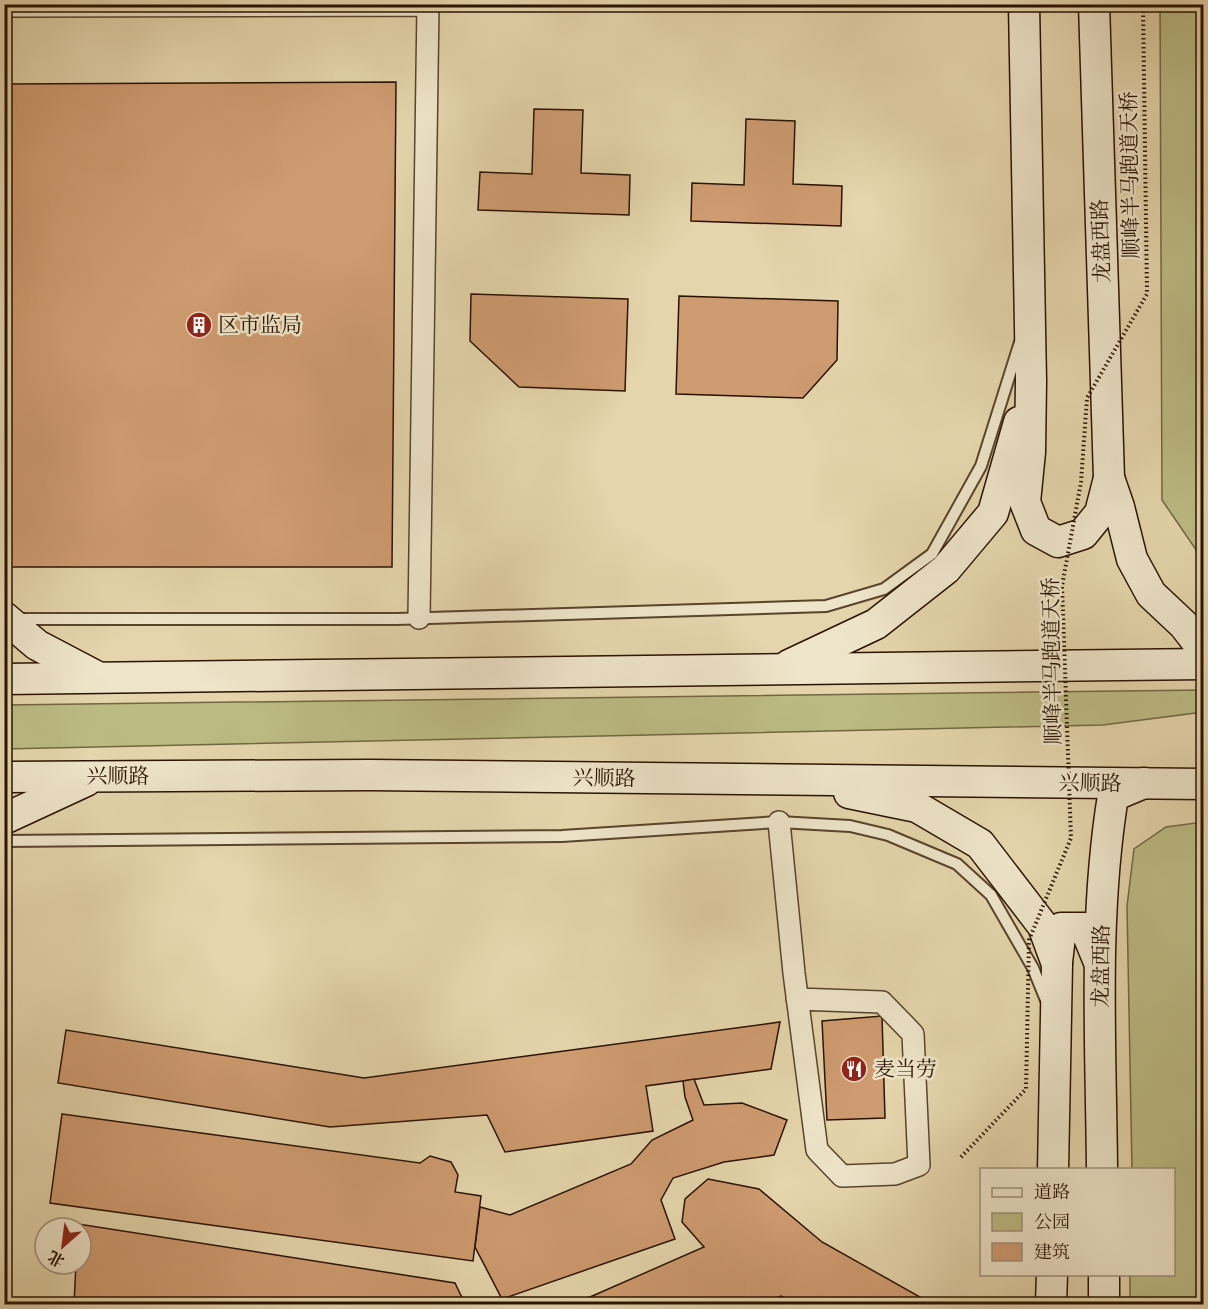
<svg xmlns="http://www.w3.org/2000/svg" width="1208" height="1309" font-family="'IM FELL Great Primer','Noto Serif SC',serif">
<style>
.green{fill:#bcbb84;stroke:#726742;stroke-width:1.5}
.building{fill:#cf9b71;stroke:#291300;stroke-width:1.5}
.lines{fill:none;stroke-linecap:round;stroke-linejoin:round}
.lane-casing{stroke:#58442b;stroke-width:14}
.street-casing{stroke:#58442b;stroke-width:24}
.secondary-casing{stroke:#291300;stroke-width:33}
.lane{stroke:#eee4c9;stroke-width:10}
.street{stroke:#eee4c9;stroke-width:21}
.secondary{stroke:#eee4c9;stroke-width:30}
.path-bridge{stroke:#291300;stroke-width:4;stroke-dasharray:1.5 3;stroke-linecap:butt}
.labels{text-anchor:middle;stroke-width:5;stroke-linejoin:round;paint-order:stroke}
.street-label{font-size:21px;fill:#291300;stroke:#eee4c9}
.poi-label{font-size:21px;fill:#291300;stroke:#eee4c9;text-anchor:start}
</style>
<rect width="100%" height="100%" fill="#e5d5ac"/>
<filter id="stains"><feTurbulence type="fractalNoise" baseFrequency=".00333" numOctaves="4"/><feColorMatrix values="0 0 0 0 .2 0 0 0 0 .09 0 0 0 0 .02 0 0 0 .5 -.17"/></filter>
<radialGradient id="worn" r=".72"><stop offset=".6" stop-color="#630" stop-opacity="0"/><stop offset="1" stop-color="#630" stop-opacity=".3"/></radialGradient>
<g class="green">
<polygon points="1160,5 1203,5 1203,560 1162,500"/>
<polygon points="1204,690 1203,712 1103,725 4,749 5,705"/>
<polygon points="1203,822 1203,1304 1130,1304 1130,1275 1174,1274 1174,1170 1132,1169 1127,906 1134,849 1166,827"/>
</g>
<g class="building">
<polygon points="396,82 392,567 4,567 4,84"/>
<polygon points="534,109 583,110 581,173 630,175 629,215 478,210 480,172 532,174"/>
<polygon points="746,119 795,121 793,184 842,186 841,226 691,221 692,183 744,185"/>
<polygon points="471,294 628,299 625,391 519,387 470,341"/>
<polygon points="679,296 838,301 837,360 803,398 676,394"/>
<polygon points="882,1016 885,1118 827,1120 822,1021"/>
<polygon points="780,1022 771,1069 646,1086 653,1131 505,1152 487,1115 330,1127 58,1083 66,1030 364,1078"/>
<polygon points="694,1079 704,1105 742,1103 787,1120 774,1155 724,1162 673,1178 661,1200 675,1239 502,1299 475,1247 480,1207 510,1215 631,1164 652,1140 693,1120 685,1097 683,1081"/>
<polygon points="62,1114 420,1163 430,1156 451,1162 458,1175 455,1192 481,1196 473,1261 50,1203"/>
<polygon points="708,1179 759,1189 822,1242 920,1297 916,1304 798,1304 781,1296 760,1304 574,1304 704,1247 682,1222 685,1199"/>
<polygon points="78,1224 455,1283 465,1304 74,1304 76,1264 81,1264 81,1228 78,1228"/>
</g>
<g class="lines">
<g class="lane-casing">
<g id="lane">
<polyline points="17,619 397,619 826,606 884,589 932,554 981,466 1020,342"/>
<polyline points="4,841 562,836 779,822 850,826 888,835 957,864 991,895 1033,968 1046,1000"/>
</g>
</g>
<g class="street-casing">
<g id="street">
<polyline points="4,6 428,5 419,618"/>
<polyline points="779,822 794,973 817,1150 842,1176 895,1174 919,1165 913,1034 882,1002 797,999"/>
</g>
</g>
<g class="secondary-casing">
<g id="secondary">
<polyline points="1024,4 1031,381 1030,452 1025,502 1036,530 1058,542 1083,534 1100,513 1109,478 1094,4"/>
<polyline points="1109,478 1119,507 1132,559 1151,594 1184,625 1204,651"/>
<polyline points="4,617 37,645 96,676"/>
<polyline points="789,665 876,624 946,569 993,513 1019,422"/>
<polyline points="4,679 1204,664"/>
<polyline points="4,777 370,775 1204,784"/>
<polyline points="849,793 917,807 980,844 1043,926 1057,964 1053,1170"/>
<polyline points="4,819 86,781"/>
<polyline points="1057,962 1061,928 1085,928 1099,962"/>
<path d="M1102,1170c-1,-125 -9,-251 11,-374l31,-13"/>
<polyline points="1104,1274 1104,1304"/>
<polyline points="1051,1304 1052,1274"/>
</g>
</g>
<use href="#lane" class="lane"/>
<use href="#street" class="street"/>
<use href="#secondary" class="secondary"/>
<polyline class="path-bridge" points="961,1157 1026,1089 1029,940 1071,838 1062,586 1081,482 1087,398 1147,294 1143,4"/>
</g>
<defs>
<g id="building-disc" transform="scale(1.35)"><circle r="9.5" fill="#8f2418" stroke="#eee4c9"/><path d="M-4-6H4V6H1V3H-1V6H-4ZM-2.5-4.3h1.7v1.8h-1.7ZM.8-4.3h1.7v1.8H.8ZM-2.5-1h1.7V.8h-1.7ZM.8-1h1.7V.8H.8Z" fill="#fff"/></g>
<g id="restaurant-disc" transform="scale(1.35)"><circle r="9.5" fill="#8f2418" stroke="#eee4c9"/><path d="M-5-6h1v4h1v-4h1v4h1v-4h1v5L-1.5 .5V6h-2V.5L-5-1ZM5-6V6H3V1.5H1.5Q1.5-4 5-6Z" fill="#fff"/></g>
</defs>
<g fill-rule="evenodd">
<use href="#building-disc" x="199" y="325"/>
<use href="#restaurant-disc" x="854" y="1069"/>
</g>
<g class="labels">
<g class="street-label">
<text transform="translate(1130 175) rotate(-91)" y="7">顺峰半马跑道天桥</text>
<text transform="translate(1101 241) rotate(-92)" y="7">龙盘西路</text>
<text transform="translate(1052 661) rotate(-91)" y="7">顺峰半马跑道天桥</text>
<text x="118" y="783">兴顺路</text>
<text transform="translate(604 778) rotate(1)" y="7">兴顺路</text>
<text transform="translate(1090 783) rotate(1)" y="7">兴顺路</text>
<text transform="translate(1101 966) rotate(-89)" y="7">龙盘西路</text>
</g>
<g class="poi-label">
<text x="218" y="332">区市监局</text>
<text x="874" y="1076">麦当劳</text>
</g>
</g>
<rect width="1208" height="1309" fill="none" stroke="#e5d5ac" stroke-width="24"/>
<rect x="6" y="6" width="1196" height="1297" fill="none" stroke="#291300" stroke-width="3"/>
<rect x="12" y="12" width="1184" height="1285" fill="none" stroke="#291300" stroke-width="1.5"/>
<rect x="980" y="1168" width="195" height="108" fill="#eee4c9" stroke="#9f9079" stroke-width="1.5"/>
<rect x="992" y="1188" width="30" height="9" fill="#eee4c9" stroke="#9f9079" stroke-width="1.5"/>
<text x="1034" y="1198" font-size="18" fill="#291300">道路</text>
<rect x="992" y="1213" width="30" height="18" fill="#bcbb84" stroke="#9f9079" stroke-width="1.5"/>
<text x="1034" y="1228" font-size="18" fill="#291300">公园</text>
<rect x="992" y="1243" width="30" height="18" fill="#cf9b71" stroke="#9f9079" stroke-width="1.5"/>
<text x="1034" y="1258" font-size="18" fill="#291300">建筑</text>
<g transform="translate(63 1246) rotate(208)"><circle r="28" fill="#eee4c9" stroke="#9f9079" stroke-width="1.5"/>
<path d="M0-4.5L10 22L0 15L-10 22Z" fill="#8f2418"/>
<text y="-9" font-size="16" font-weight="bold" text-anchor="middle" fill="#291300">北</text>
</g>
<rect width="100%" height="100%" filter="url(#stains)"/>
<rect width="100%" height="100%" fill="url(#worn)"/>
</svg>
